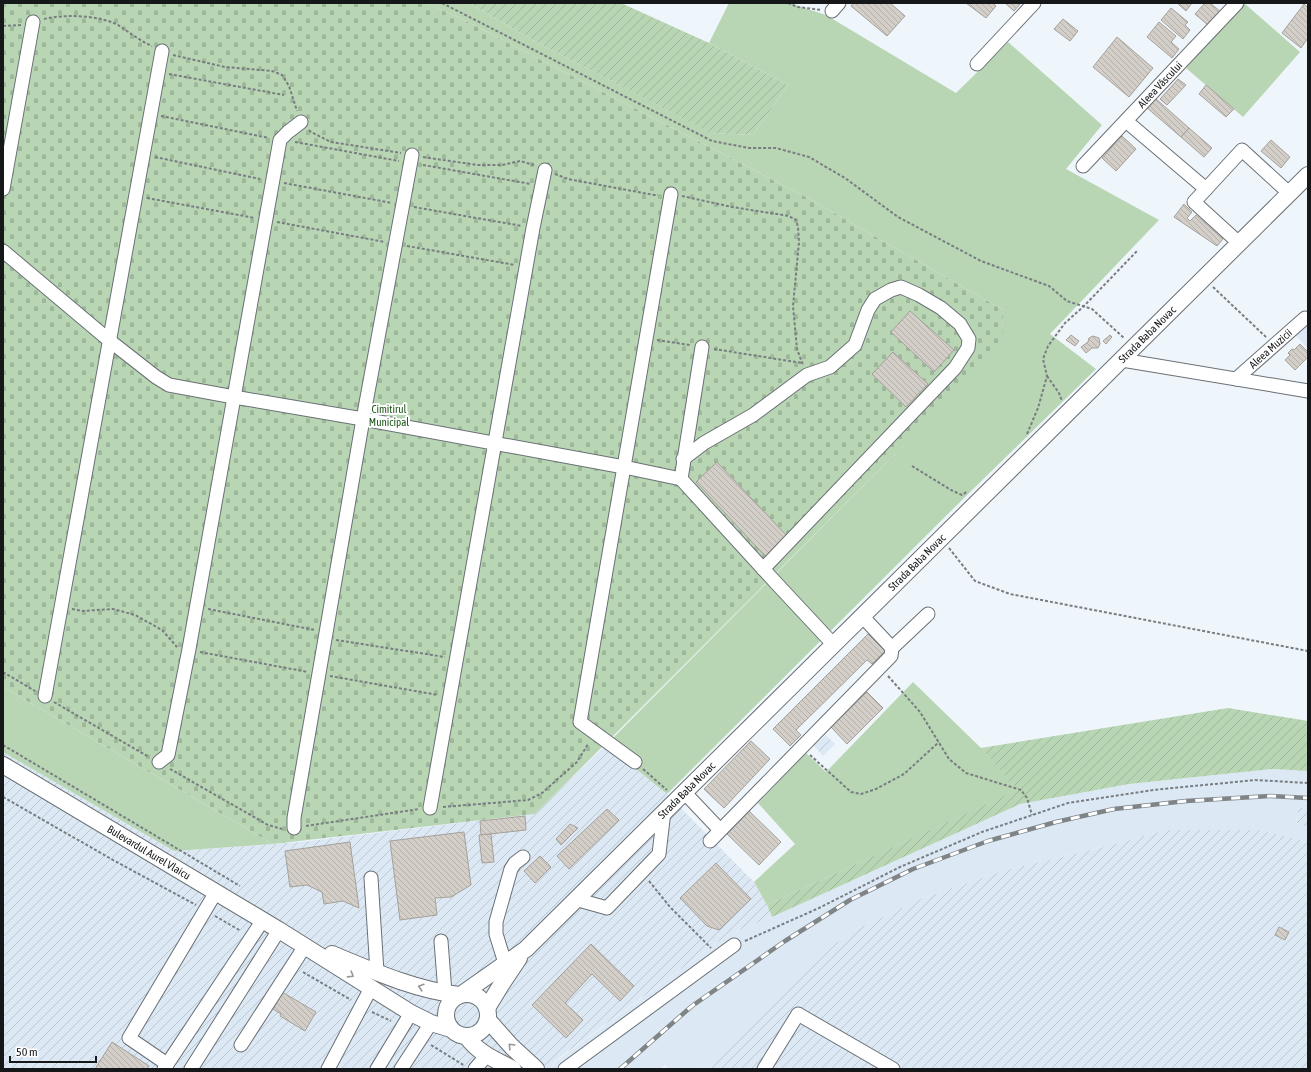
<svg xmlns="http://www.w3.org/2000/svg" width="1311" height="1072" font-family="'Asap Condensed',sans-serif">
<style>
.industrial{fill:url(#industrial-furrows)}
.built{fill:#dce9f5}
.grass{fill:#b8d6b4}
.cemetery{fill:url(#cemetery-stones)}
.garden{fill:url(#garden-furrows)}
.building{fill:url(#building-back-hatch);stroke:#a5a09a}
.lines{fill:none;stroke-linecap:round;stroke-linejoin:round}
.minor-casing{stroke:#6a7075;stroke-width:15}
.major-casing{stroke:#6a7075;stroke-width:18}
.path{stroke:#797d81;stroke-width:2;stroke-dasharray:3 2;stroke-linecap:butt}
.minor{stroke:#fff;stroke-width:13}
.major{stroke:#fff;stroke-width:16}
.rail-casing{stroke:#7f8487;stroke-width:4.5}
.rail{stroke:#fff;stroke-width:3;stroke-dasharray:9;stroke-linecap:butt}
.oneway{stroke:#969798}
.labels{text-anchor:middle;stroke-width:4;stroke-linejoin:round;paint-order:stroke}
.street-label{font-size:11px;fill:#151719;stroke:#fff}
.park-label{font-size:11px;fill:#1e5619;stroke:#fff}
</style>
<defs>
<pattern id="industrial-furrows" width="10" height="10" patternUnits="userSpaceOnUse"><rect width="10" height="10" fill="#dce9f5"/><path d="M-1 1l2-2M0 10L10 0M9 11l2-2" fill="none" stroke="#bcc7d1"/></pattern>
<pattern id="cemetery-stones" width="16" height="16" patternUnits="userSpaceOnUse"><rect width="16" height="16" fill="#b8d6b4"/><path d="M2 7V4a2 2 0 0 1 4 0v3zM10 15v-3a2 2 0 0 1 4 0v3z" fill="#9db79a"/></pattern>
<pattern id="garden-furrows" width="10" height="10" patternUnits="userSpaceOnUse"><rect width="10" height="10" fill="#b8d6b4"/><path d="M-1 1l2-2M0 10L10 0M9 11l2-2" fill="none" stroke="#9db79a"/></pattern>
<pattern id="building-back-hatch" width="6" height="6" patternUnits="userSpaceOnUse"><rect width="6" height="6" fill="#d3cec7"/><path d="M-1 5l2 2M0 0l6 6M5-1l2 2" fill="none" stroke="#b4b0aa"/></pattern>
</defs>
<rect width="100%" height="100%" fill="#eef5fb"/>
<g class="industrial">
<polygon points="826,735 835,744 823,756 814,746"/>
<polygon points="606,745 667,794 754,882 767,905 772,917 729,934 555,1061 551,1069 3,1069 3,752 174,851 300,842 535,814"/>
<polygon points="1298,807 1308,808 1308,828 1296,823"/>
<polygon points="1165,830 1258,830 1295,838 1308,843 1308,1069 702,1069 793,978 850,932 923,898 1001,871 1103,847"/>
</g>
<g class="built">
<polygon points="1308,321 1308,349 1295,334"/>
<polygon points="1273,769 1308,771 1308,808 1298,807 1296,823 1308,828 1308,843 1295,838 1258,830 1165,830 1103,847 1001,871 923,898 850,932 793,978 702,1069 669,1069 665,1065 660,1069 551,1069 555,1062 729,934 772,917 1020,804 1129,784"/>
</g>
<g class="grass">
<polygon points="426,3 469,3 534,41 712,133 753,135 788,85 709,43 729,3 789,3 826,15 956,93 1008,42 1102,125 1066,169 1159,220 1050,334 1096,369 966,496 667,794 606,745 1001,347 1003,310 808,198 460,18"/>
<polygon points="1241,3 1244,3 1300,52 1243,117 1186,68"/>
<polygon points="913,682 981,748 1018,790 767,905 754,882 795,844 758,803 806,753 826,772"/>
<polygon points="3,687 273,844 174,851 3,752"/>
</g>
<polygon class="cemetery" points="3,3 426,3 460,18 808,198 1003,310 1002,347 535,814 273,844 3,687"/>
<g class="garden">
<polygon points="469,3 621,3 709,43 788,85 753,135 711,133 534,41"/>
<polygon points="1228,708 1308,721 1308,771 1273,769 1129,784 1020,804 772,917 767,905 1017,790 981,748"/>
</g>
<g class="building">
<polygon points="853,3 890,3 905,16 887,36 851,6"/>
<polygon points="966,3 992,3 996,6 986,18"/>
<polygon points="1005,3 1021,3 1014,11"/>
<polygon points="1177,3 1192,3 1186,11"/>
<polygon points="1205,3 1210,3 1221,12 1209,26 1195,14"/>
<polygon points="1304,4 1308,8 1308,38 1301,48 1282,33"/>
<polygon points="1171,8 1188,22 1185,25 1190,30 1183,39 1161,20"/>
<polygon points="1063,19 1078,31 1070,41 1054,29"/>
<polygon points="1159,22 1176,36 1171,42 1179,49 1172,58 1147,37"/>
<polygon points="1117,37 1153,68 1129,97 1093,67"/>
<polygon points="1178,79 1186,85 1167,105 1160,99"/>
<polygon points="1206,85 1234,109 1226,117 1199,94"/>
<polygon points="1155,98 1189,128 1181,137 1146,107"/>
<polygon points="1189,128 1212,148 1204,157 1181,137"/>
<polygon points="1122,136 1136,149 1116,171 1102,158"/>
<polygon points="1271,140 1290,157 1281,168 1261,151"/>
<polygon points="1184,204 1192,212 1187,218 1190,221 1196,215 1223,239 1217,246 1174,217"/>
<polygon points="910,311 954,350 934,372 891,332"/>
<polygon points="1071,335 1079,341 1075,346 1066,340"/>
<polygon points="1110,335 1112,337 1106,344 1103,341"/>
<polygon points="1093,336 1099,338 1100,344 1098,348 1092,348 1086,353 1081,347 1088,342 1089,338"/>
<polygon points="1300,344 1308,352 1308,357 1295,370 1285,360 1290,355 1288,353 1292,349 1294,350"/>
<polygon points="893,352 928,384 906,407 872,374"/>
<polygon points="717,462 788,537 766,557 696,482"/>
<polygon points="868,634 885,651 872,664 867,660 796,730 801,735 790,746 773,729"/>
<polygon points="867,692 883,708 847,744 831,727"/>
<polygon points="751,741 770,759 724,808 704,789"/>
<polygon points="607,809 619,820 569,869 557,856"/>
<polygon points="749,811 781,842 759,865 727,834"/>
<polygon points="525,816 526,830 481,835 480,821"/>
<polygon points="570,824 578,828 561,845 556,839"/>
<polygon points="464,832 471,885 451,897 435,898 437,915 400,920 390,841"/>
<polygon points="491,834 494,862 482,863 479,835"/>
<polygon points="350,842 359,908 343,901 324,904 322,892 307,885 290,887 285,851"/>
<polygon points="540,856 551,867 535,883 524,871"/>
<polygon points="716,863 751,899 719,930 707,926 680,898"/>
<polygon points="1279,927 1289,932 1285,940 1275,935"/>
<polygon points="591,944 634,986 620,1001 592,974 565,1003 583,1020 566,1038 532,1005"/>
<polygon points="282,992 316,1012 305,1031 280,1016 281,1014 273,1009"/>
<polygon points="112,1042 149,1066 147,1069 95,1069"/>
</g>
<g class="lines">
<g class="minor-casing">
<g id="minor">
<polyline points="832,11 839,3"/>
<polyline points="977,64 1034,3"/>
<polyline points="1126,121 1206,189"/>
<path id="s1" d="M1083,166l154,-163"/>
<polyline points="3,189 33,22"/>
<polyline points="1239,243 1194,202 1242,150 1289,193"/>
<polyline points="3,251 110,341 156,377 169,385 234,397 363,419 624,467 681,479"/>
<polyline points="702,347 681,479 777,584 833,644"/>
<polyline points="1122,360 1308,391"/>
<path id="s2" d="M1236,379l69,-61"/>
<polyline points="683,459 704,443 753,415 807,375 830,367 855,345 868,310 875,299 891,290 901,287 919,295 941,308 960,324 969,339 968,348 955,368 763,569"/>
<polyline points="892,648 928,614"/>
<polyline points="45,696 162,51"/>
<polyline points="159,762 168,755 189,649 280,140 288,132 301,122"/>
<polyline points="635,762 580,722 671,194"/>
<polyline points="684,792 720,830"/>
<polyline points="430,808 533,228 545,170"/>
<polyline points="294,828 294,818 363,419 412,155"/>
<polyline points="710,841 891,656 892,648 862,616"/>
<polyline points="371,878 377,972"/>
<polyline points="575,899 607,908 659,854 664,811"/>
<polyline points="441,941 445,993"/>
<polyline points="505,963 496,934 496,922 511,869 515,863 523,857"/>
<polyline points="241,1045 305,946"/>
<polyline points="167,1064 129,1038 216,892"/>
<polyline points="164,1069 263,920"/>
<polyline points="191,1069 279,930"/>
<polyline points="328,1069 371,988"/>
<polyline points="377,1069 411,1013"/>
<polyline points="401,1069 431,1023"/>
<polyline points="475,1069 487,1055"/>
<polyline points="565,1069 734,945"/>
<polyline points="764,1069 798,1014 893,1069"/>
</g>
</g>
<g class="major-casing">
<g id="major">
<path id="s3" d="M3,765l276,165 132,83 20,10 20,6"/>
<path d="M332,954c41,17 83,36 127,41"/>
<circle cx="467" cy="1015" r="21"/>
<path id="s4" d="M462,994l64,-45 782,-774"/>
<polyline points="487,1008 501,985 519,958"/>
<polyline points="488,1020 512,1047 536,1069"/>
<path d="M467,1037c11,16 29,23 46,32"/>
</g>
</g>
<g class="path">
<polyline points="442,3 712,141 749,148 776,148 809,157 845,178 898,217 981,261 1049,286 1067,301 1092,309 1124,338"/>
<polyline points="788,3 798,7 822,10"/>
<path d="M44,19c21,-5 55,-4 74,6 11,7 22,16 34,21"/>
<polyline points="3,26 21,25"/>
<polyline points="173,55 225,67 272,71 282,75 289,86 297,111"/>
<polyline points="169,74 284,95"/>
<polyline points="161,116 269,138"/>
<polyline points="309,130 311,132 331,142 401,153"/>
<polyline points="295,142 399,161"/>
<polyline points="155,157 260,179"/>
<polyline points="423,157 477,165 502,165 520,161 534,165"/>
<polyline points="423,165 531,184"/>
<polyline points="555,174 568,179 654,195 658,195"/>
<polyline points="284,183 392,203"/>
<polyline points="682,196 732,207 789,216 796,220 798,227 799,242 793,306 797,349 803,365"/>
<polyline points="147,198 255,218"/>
<polyline points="414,207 522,226"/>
<polyline points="277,222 385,242"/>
<polyline points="407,246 515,265"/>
<polyline points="1213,287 1267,338"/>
<polyline points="657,340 690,345"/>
<polyline points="714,349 802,363"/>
<polyline points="1047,376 1059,393 1062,401"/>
<polyline points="1027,434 1038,408 1047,376 1043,359 1048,346 1065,323 1084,306 1137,251"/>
<polyline points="912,466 951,490 962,495 968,491"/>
<polyline points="949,548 975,581 1010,594 1308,651"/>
<polyline points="72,609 82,611 113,609 135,615 162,630 177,647"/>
<polyline points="208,609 315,630"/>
<polyline points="336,640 445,657"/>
<polyline points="200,652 308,672"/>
<polyline points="3,672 35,691"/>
<polyline points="330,676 438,695"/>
<polyline points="888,676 920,712 949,759 966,773 1021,790 1027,798 1032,815"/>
<polyline points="54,702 149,757"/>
<polyline points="3,745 240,886"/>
<polyline points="810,755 851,792 861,794 876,789 904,774 939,742"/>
<polyline points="170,769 268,825 282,829"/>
<polyline points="643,769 667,790"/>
<polyline points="3,797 113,860 196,905"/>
<polyline points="443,807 528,800 542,793 577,762 588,744"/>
<polyline points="306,826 419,809"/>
<polyline points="649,881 670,907 711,948"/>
<polyline points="215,916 241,931"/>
<polyline points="745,941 819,908 900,867 982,832 1068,803 1153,790 1255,780 1308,783"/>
<polyline points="303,972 351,1000"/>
<polyline points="372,1012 391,1021"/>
<polyline points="431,1045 465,1066"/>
</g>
<use href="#minor" class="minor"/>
<use href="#major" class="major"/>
<g class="rail-casing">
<polyline id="rail" points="620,1069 692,1006 785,941 850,900 913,869 988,841 1056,822 1114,809 1186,801 1270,796 1308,798"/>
</g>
<use href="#rail" class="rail"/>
</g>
<defs><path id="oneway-chevron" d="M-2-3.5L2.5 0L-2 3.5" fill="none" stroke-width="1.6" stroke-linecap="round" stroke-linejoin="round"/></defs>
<g class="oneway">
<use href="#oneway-chevron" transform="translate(351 975) rotate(32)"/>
<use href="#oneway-chevron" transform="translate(421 987) rotate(-163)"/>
<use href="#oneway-chevron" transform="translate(511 1046) rotate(-134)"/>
</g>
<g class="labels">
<g class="street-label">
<text dy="4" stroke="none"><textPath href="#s1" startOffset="112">Aleea Vâscului</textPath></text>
<text dy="4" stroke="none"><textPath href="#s4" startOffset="952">Strada Baba Novac</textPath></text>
<text dy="4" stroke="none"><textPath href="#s2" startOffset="46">Aleea Muzicii</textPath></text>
<text dy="4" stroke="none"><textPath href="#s4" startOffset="628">Strada Baba Novac</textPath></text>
<text dy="4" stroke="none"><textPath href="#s4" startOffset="304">Strada Baba Novac</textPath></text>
<text dy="4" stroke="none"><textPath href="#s3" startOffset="170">Bulevardul Aurel Vlaicu</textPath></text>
</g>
<g class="park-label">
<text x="389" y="413">Cimitirul<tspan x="389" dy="13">Municipal</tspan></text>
</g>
</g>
<rect width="1311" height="1072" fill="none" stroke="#151719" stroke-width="8"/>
<path d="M10 1056v6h86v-6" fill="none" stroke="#151719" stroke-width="2"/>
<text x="16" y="1056" font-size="12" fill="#151719" stroke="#ffffff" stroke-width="3" paint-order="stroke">50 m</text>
</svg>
